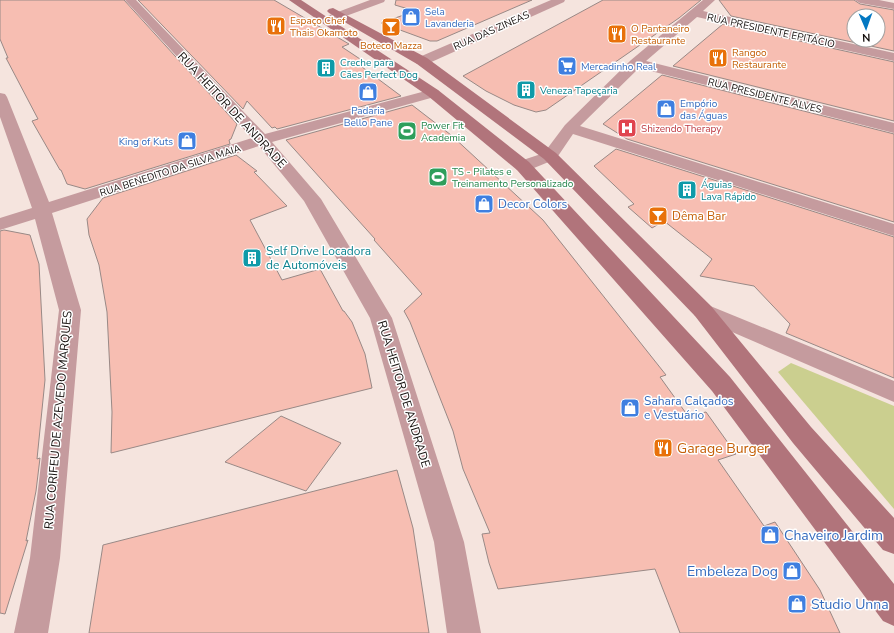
<svg xmlns="http://www.w3.org/2000/svg" width="894" height="633" font-family="'Nunito Sans',sans-serif">
<style>
.green{fill:#cbcf8f}
.building{fill:#f7beb2;stroke:#998986;fill-rule:evenodd}
.lines{fill:none;stroke-linecap:round;stroke-linejoin:round}
.minor{fill:#c59b9e;fill-rule:evenodd}
.secondary{fill:#b1747b;fill-rule:evenodd}
.labels{text-anchor:middle;stroke-width:3;stroke-linejoin:round;paint-order:stroke}
.far-shop-label{font-size:10px;fill:#366cbe;stroke:#fff;text-anchor:start}
.far-food-label{font-size:10px;fill:#c56008;stroke:#fff;text-anchor:start}
.far-street-label{font-size:10px;fill:#140f0d;stroke:#fff}
.far-culture-label{font-size:10px;fill:#0d838f;stroke:#fff;text-anchor:start}
.far-leisure-label{font-size:10px;fill:#27864d;stroke:#fff;text-anchor:start}
.far-health-label{font-size:10px;fill:#be3a42;stroke:#fff;text-anchor:start}
.street-label{font-size:12px;fill:#140f0d;stroke:#fff}
.shop-label{font-size:12px;fill:#366cbe;stroke:#fff;text-anchor:start}
.food-label{font-size:12px;fill:#c56008;stroke:#fff;text-anchor:start}
.culture-label{font-size:12px;fill:#0d838f;stroke:#fff;text-anchor:start}
.near-food-label{font-size:14px;fill:#c56008;stroke:#fff;text-anchor:start}
.near-shop-label{font-size:14px;fill:#366cbe;stroke:#fff;text-anchor:start}
</style>
<rect width="100%" height="100%" fill="#f5e4de"/>
<polygon class="green" points="791,363 894,406 894,509 778,372"/>
<g class="building">
<polygon points="0,0 124,0 237,124 231,139 229,140 230,144 85,189 67,184 61,170 60,170 32,121 38,119 6,58 8,58 0,39"/>
<polygon points="138,0 274,0 349,44 342,47 369,65 362,67 401,96 277,129 275,127 272,128 247,101 243,109"/>
<polygon points="396,0 532,0 437,41 430,41 381,23 415,11 395,5"/>
<polygon points="603,0 701,0 679,18 546,110 536,112 514,105 486,91 463,76"/>
<path d="M719,0h135l6,4 34,6v41l-163,-35zM854,16h24v24h-24z"/>
<polygon points="723,24 894,62 894,121 673,66"/>
<polygon points="662,75 894,134 894,222 627,139 603,124"/>
<polygon points="412,105 451,135 543,220 666,375 660,377 688,416 706,412 736,454 718,460 764,526 775,522 820,590 840,633 680,633 655,569 498,589 489,563 482,534 490,533 463,469 453,431 410,322 404,311 422,294 374,240 375,239 286,140"/>
<polygon points="616,149 894,237 894,378 786,333 790,324 754,286 700,276 712,259 664,221 652,228 628,207 634,204 594,166"/>
<polygon points="236,155 257,171 254,172 287,206 250,220 282,280 320,269 343,311 344,311 352,322 365,354 372,388 111,453 112,412 107,312 99,265 89,235 87,219 103,198"/>
<polygon points="4,230 30,235 39,264 45,380 37,459 40,458 36,491 26,541 28,540 5,614 0,613 0,231"/>
<polygon points="281,416 341,443 306,491 225,462"/>
<polygon points="397,470 413,528 429,633 89,633 103,545"/>
</g>
<g class="lines">
<g class="minor">
<polygon points="125,0 136,0 265,134 433,89 438,90 440,93 438,96 272,142 321,199 392,318 464,542 481,633 447,633 434,542 370,318 304,201 259,146 52,213 81,310 60,558 48,633 14,633 30,558 59,310 35,219 0,230 0,218 32,208 0,117 0,93 5,94 7,97 49,202 252,138"/>
<polygon points="370,0 385,0 384,2 327,23 319,23 317,21 319,19"/>
<polygon points="551,0 565,0 564,2 427,64 417,64 415,61 417,58"/>
<polygon points="703,0 715,0 703,11 894,53 894,61 697,17 646,61 894,123 894,133 639,68 580,126 894,224 894,236 573,134 556,159 529,170 523,171 517,170 515,166 517,162 544,153 565,125 631,60"/>
<polygon points="855,0 879,0 894,3 894,9 860,3"/>
<polygon points="703,303 894,381 894,402 695,316 692,311 695,306"/>
</g>
<g class="secondary">
<polygon points="289,0 301,0 438,90 529,162 730,377 894,584 894,626 883,621 712,391 517,170 428,96"/>
<polygon points="333,8 427,58 556,153 711,306 811,427 894,518 894,554 883,550 793,443 695,316 544,159 417,64 329,13 327,11 329,9"/>
</g>
</g>
<defs>
<g id="shop-square" transform="scale(1)"><rect x="-9" y="-9" width="18" height="18" rx="4" fill="#3f7fe0" stroke="#fff"/><path d="M-5-2.5h2.3a2.7 3.5 0 0 1 5.4 0H5L5.5 6h-11ZM-1.5-2.5h3a1.5 2.3 0 0 0-3 0Z" fill="#fff"/></g>
<g id="restaurant-square" transform="scale(1)"><rect x="-9" y="-9" width="18" height="18" rx="4" fill="#e8710a" stroke="#fff"/><path d="M-5-6h1v4h1v-4h1v4h1v-4h1v5L-1.5 .5V6h-2V.5L-5-1ZM5-6V6H3V1.5H1.5Q1.5-4 5-6Z" fill="#fff"/></g>
<g id="bar-square" transform="scale(1)"><rect x="-9" y="-9" width="18" height="18" rx="4" fill="#e8710a" stroke="#fff"/><path d="M-6-5H6L.8 .8V4.5H3.5V6h-7V4.5H-.8V.8Z" fill="#fff"/></g>
<g id="supermarket-square" transform="scale(1)"><rect x="-9" y="-9" width="18" height="18" rx="4" fill="#3f7fe0" stroke="#fff"/><path d="M-6-5.5h2.5l.6 2H6L4.5 2H-2.5L-4.4-4H-6ZM-1.5 3.2a1.3 1.3 0 1 0 .1 0ZM3 3.2a1.3 1.3 0 1 0 .1 0Z" fill="#fff"/></g>
<g id="building-square" transform="scale(1)"><rect x="-9" y="-9" width="18" height="18" rx="4" fill="#0f9aa8" stroke="#fff"/><path d="M-4-6H4V6H1V3H-1V6H-4ZM-2.5-4.3h1.7v1.8h-1.7ZM.8-4.3h1.7v1.8H.8ZM-2.5-1h1.7V.8h-1.7ZM.8-1h1.7V.8H.8Z" fill="#fff"/></g>
<g id="hospital-square" transform="scale(1)"><rect x="-9" y="-9" width="18" height="18" rx="4" fill="#e0444e" stroke="#fff"/><path d="M-5-5h3v3.5h4V-5h3V5h-3V1.5h-4V5h-3Z" fill="#fff"/></g>
<g id="stadium-square" transform="scale(1)"><rect x="-9" y="-9" width="18" height="18" rx="4" fill="#2e9e5b" stroke="#fff"/><path d="M0-5a6.5 5 0 1 0 0 10a6.5 5 0 1 0 0-10ZM-3.5-1.8h7v3.6h-7Z" fill="#fff"/></g>
</defs>
<g fill-rule="evenodd">
<use href="#shop-square" x="411" y="17"/>
<use href="#restaurant-square" x="276" y="26"/>
<use href="#bar-square" x="391" y="27"/>
<use href="#restaurant-square" x="617" y="34"/>
<use href="#restaurant-square" x="718" y="58"/>
<use href="#supermarket-square" x="567" y="66"/>
<use href="#building-square" x="326" y="68"/>
<use href="#building-square" x="526" y="90"/>
<use href="#shop-square" x="368" y="92"/>
<use href="#shop-square" x="666" y="109"/>
<use href="#hospital-square" x="627" y="128"/>
<use href="#stadium-square" x="407" y="131"/>
<use href="#shop-square" x="187" y="141"/>
<use href="#stadium-square" x="438" y="177"/>
<use href="#building-square" x="687" y="190"/>
<use href="#shop-square" x="484" y="204"/>
<use href="#bar-square" x="658" y="216"/>
<use href="#building-square" x="252" y="258"/>
<use href="#shop-square" x="630" y="408"/>
<use href="#restaurant-square" x="663" y="448"/>
<use href="#shop-square" x="770" y="535"/>
<use href="#shop-square" x="792" y="571"/>
<use href="#shop-square" x="797" y="604"/>
</g>
<g class="labels">
<g class="far-shop-label">
<text x="425" y="15">Sela<tspan x="425" dy="12">Lavanderia</tspan></text>
<text x="581" y="70">Mercadinho Real</text>
<text x="680" y="107">Empório<tspan x="680" dy="12">das Águas</tspan></text>
<text x="368" y="114" text-anchor="middle">Padaria<tspan x="368" dy="12">Bello Pane</tspan></text>
<text x="173" y="145" text-anchor="end">King of Kuts</text>
</g>
<g class="far-food-label">
<text x="290" y="24">Espaço Chef<tspan x="290" dy="12">Thais Okamoto</tspan></text>
<text x="631" y="32">O Pantaneiro<tspan x="631" dy="12">Restaurante</tspan></text>
<text x="391" y="49" text-anchor="middle">Boteco Mazza</text>
<text x="732" y="56">Rangoo<tspan x="732" dy="12">Restaurante</tspan></text>
</g>
<g class="far-street-label">
<text transform="translate(491 30) rotate(-24)" y="4">RUA DAS ZINEAS</text>
<text transform="translate(771 30) rotate(12)" y="4">RUA PRESIDENTE EPITÁCIO</text>
<text transform="translate(765 95) rotate(14)" y="4">RUA PRESIDENTE ALVES</text>
<text transform="translate(170 170) rotate(-18)" y="4">RUA BENEDITO DA SILVA MAIA</text>
</g>
<g class="far-culture-label">
<text x="340" y="66">Creche para<tspan x="340" dy="12">Cães Perfect Dog</tspan></text>
<text x="540" y="94">Veneza Tapeçaria</text>
<text x="701" y="188">Águias<tspan x="701" dy="12">Lava Rápido</tspan></text>
</g>
<g class="far-leisure-label">
<text x="421" y="129">Power Fit<tspan x="421" dy="12">Academia</tspan></text>
<text x="452" y="175">TS - Pilates e<tspan x="452" dy="12">Treinamento Personalizado</tspan></text>
</g>
<g class="far-health-label">
<text x="641" y="132">Shizendo Therapy</text>
</g>
<g class="street-label">
<text transform="translate(232 110) rotate(47)" y="4">RUA HEITOR DE ANDRADE</text>
<text transform="translate(404 394) rotate(73)" y="4">RUA HEITOR DE ANDRADE</text>
<text transform="translate(58 420) rotate(-85)" y="4">RUA CORIFEU DE AZEVEDO MARQUES</text>
</g>
<g class="shop-label">
<text x="498" y="208">Decor Colors</text>
<text x="644" y="405">Sahara Calçados<tspan x="644" dy="14">e Vestuário</tspan></text>
</g>
<g class="food-label">
<text x="672" y="220">Dêma Bar</text>
</g>
<g class="culture-label">
<text x="266" y="255">Self Drive Locadora<tspan x="266" dy="14">de Automóveis</tspan></text>
</g>
<g class="near-food-label">
<text x="677" y="453">Garage Burger</text>
</g>
<g class="near-shop-label">
<text x="784" y="540">Chaveiro Jardim</text>
<text x="778" y="576" text-anchor="end">Embeleza Dog</text>
<text x="811" y="609">Studio Unna</text>
</g>
</g>
<g transform="translate(866 28) rotate(178)"><circle r="19" fill="#ffffff" stroke="#a19f9e"/>
<path d="M0-3L7 15L0 10L-7 15Z" fill="#0378c2"/>
<text y="-6" font-size="11" font-weight="bold" text-anchor="middle" fill="#140f0d">N</text>
</g>
</svg>
